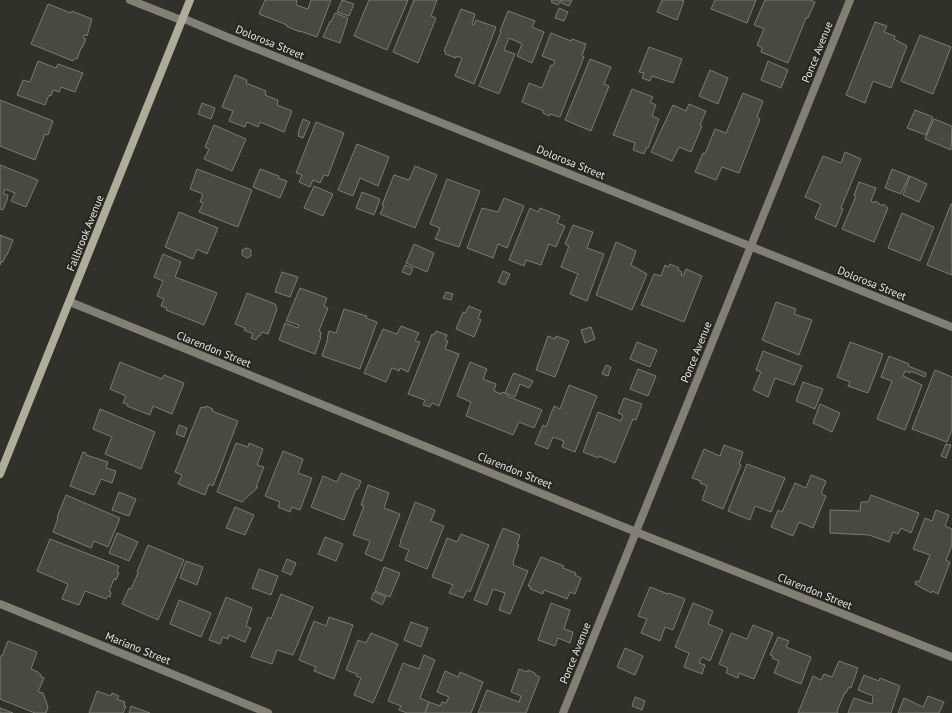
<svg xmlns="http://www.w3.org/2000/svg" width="952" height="713" font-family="'PT Sans',sans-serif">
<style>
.building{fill:#494943;stroke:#7b7b75}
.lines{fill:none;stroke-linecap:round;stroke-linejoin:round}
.minor{stroke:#808174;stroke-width:8}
.secondary{stroke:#acae99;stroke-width:8}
.labels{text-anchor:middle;stroke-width:4;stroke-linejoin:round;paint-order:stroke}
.street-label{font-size:11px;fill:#e6e7e3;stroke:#272722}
</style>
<rect width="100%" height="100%" fill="#31312c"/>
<g class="building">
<polygon points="265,0 297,0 296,5 308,9 311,0 331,0 317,37 300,31 300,32 286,26 287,25 259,14"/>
<polygon points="342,0 354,4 349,16 337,12"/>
<polygon points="369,0 408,0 387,50 354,36"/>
<polygon points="414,0 437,0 431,16 436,18 418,63 393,52"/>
<polygon points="552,0 561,0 558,5 551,2"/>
<polygon points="562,0 572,0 569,6 561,3"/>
<polygon points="662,0 681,0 684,1 677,20 657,12"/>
<polygon points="715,0 756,0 747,23 711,9"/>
<polygon points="765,0 810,0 815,2 808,18 806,18 788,63 761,52 762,48 757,45 764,29 754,25"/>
<polygon points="48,4 71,13 72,11 92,19 87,36 84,35 83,38 86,39 82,48 81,48 77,59 75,58 73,61 31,44"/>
<polygon points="559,8 568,12 564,21 555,18"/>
<polygon points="461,9 475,14 472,24 474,25 476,20 496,27 474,84 455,76 462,58 456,56 456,58 445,54 446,52 444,51"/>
<polygon points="508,11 535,21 532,27 544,32 532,63 517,56 522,44 509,38 504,50 515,54 499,94 479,86 501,32 500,31"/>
<polygon points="335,13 348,18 340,43 323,37 330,21 331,22"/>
<polygon points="875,22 887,26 884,32 895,36 894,39 907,46 891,88 873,81 865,103 846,95"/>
<polygon points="551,33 571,41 572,39 586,44 582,56 584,57 560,117 550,114 549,116 543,113 544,111 522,102 529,83 542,88 551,65 553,66 555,61 542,56"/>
<polygon points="920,35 951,47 933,94 901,81"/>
<polygon points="649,47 682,59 673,83 652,76 650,81 642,78 644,73 639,72"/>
<polygon points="590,59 611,67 604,84 609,86 591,131 565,120"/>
<polygon points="38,61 56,68 58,64 83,73 75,92 61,87 59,92 53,90 51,96 49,95 45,105 17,95 23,80 30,82"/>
<polygon points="768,61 788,70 781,88 761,80"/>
<polygon points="710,70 728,78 718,104 699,96"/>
<polygon points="235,75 247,80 246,83 266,91 265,95 278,100 277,105 292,111 284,132 260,122 258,127 247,122 245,127 229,121 233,111 222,107"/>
<polygon points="632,89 653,97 650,102 656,105 652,116 659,119 648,148 647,147 644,154 633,150 635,143 613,135"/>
<polygon points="743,93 763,101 757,117 760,119 739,173 722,167 716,180 695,172 703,153 705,154 715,129 726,133"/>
<polygon points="0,100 53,121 48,135 45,134 35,160 0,146"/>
<polygon points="202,103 215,108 211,119 198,114"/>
<polygon points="689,104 706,111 700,125 702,126 691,152 679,147 672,161 651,152 673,105 686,111"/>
<polygon points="915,110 933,117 926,135 907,128"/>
<polygon points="303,119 310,122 303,138 298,136 299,133 298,133"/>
<polygon points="934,119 952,126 951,150 925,139"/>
<polygon points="316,122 344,133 328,176 324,175 320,183 313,180 310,187 299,182 302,175 296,173"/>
<polygon points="214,125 246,139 232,171 204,159 209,149 205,147"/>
<polygon points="357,144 389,157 378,186 360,178 353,196 338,190"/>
<polygon points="845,152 861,159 841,208 843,209 836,227 815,218 821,204 805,197 823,156 841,163"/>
<polygon points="0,165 38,180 26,207 11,201 15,193 5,189 3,194 8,195 7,200 3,210 0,209"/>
<polygon points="415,166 437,175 415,228 380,214 384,206 382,205 394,175 409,180"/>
<polygon points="197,169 252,190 238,227 199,212 203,203 200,202 203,194 190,189"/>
<polygon points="260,169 279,176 278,178 287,181 280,198 253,187"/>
<polygon points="892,169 909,176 901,194 885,188"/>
<polygon points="910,176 927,184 919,202 903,195"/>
<polygon points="447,179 480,191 459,247 435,239 440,228 430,224"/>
<polygon points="859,182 876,188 871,201 874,203 875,201 879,203 879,204 882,206 883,204 888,208 874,242 842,229 856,196 854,195"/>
<polygon points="314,186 333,194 323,216 304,208"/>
<polygon points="362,192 380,199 374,215 356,208"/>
<polygon points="504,198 524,206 507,248 498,244 493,258 467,248 482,208 498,212"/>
<polygon points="951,204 952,204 952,275 927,265"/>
<polygon points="530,208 538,212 540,208 560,216 557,223 565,226 556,247 549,244 541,265 526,260 524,266 509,260"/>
<polygon points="179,212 218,228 207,254 197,249 193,259 165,247"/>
<polygon points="902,213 934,227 920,261 888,248"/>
<polygon points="573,225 593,232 587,248 604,254 587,301 570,294 578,274 561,267 569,246 565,244"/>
<polygon points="0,235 13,240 7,255 6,255 3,262 1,262 0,265"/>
<polygon points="616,242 636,251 631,265 647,274 632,310 596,295"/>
<polygon points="414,244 434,253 427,272 406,263"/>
<polygon points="247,248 251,250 251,256 247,258 242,255 242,250"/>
<polygon points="163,254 181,262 175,277 217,293 204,325 166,310 167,308 161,306 164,299 157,296 163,281 154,277"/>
<polygon points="670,264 679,268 678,270 682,272 681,275 683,276 686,269 702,276 684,322 641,305 654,274 661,276 665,265 669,267"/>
<polygon points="405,265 413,268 410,275 402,272"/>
<polygon points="503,271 510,274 505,285 498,282"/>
<polygon points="282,272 298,277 290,297 275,292"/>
<polygon points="300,288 327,298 324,306 328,308 319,331 321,332 320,337 321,337 315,354 279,340 285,323 298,328 299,325 286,321"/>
<polygon points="446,292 453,294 451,300 443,298"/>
<polygon points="247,293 275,304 277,309 268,334 262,332 260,336 258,336 256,340 251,338 253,334 244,330 245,328 235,324"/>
<polygon points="776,302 796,309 794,314 812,320 799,355 762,340"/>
<polygon points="469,306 481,311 478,318 481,320 474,337 456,329 463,312 465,313"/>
<polygon points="344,309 367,316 366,318 377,322 360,369 322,356 328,338 327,338 329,331 336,333"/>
<polygon points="401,326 419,333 415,341 420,342 408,372 400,368 399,371 392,368 386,382 364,373 383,329 397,334"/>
<polygon points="591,327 595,339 585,343 581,330"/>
<polygon points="436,331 447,335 445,340 448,341 445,349 459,354 439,406 432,403 430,407 423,405 425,400 408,394 432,334 434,335"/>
<polygon points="548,336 555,339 556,336 569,341 555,377 536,370"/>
<polygon points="637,342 657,350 650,367 630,359"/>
<polygon points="850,342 883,354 868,393 848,386 850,382 837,377"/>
<polygon points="763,351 802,366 794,385 775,378 768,397 753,390 761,372 756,370"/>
<polygon points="889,356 909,364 908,366 926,373 925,377 910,371 910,373 905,371 903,376 922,385 905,430 877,419 892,381 881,377"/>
<polygon points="120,362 162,379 164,375 184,383 172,414 153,406 150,415 127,406 127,404 123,403 126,396 110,389"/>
<polygon points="470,362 487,369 483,379 496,384 494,391 501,394 502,392 508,394 507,396 542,410 534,428 519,422 513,435 466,416 471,402 457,396"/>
<polygon points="606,365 611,367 608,376 602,374"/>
<polygon points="638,369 656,376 648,396 630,389"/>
<polygon points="935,370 952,377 952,430 947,442 912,429"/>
<polygon points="514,373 533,381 529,388 520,384 515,397 505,393 513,374"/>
<polygon points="803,382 823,389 815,409 796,401"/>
<polygon points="569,385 597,396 575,452 562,447 564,441 553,437 548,449 535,444 543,425 546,427 554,406 560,409"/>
<polygon points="624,398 642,404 636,420 633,419 615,463 599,456 598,458 583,452 598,412 621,421 623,415 618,413"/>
<polygon points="820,404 840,413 832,432 813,423"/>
<polygon points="206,406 213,409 212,411 238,421 213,486 209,484 205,495 178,484 182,475 175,472 201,407 205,408"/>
<polygon points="100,409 155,432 141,469 105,454 112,437 93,429"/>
<polygon points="179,425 187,428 184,437 176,434"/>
<polygon points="236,443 248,447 249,443 263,449 257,465 264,467 256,487 258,487 242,502 217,492"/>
<polygon points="946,444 951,445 946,458 941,456"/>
<polygon points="724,445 743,452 739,464 741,465 723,509 702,500 707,486 700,483 701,481 692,478 704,449 720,456"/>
<polygon points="283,451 303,459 298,473 312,478 300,510 292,507 290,512 278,507 280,502 265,496"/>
<polygon points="83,452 86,453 86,455 108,462 106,468 116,471 112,483 101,479 94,495 70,486"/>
<polygon points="747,464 785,478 771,512 755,506 750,520 728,511"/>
<polygon points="341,473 361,481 358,489 356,489 344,520 311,507 323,476 337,482"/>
<polygon points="811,475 826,481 821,494 826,496 813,528 799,522 793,536 771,527 778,510 782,512 795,483 806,488"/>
<polygon points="368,485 389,493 384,508 400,514 382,561 365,554 370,541 353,535 364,506 361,505"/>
<polygon points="119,492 136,499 129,516 112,510"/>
<polygon points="66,495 120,518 108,547 94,541 91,548 53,532 58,518 57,517"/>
<polygon points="871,495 919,513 911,533 901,528 898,534 893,532 889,542 869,535 830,533 830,510 860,511 861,502 868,502"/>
<polygon points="415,502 435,510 431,521 444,526 427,569 405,560 409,550 399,546 401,543 400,542"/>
<polygon points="235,507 254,515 245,535 226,528"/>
<polygon points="936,510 949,515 945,526 952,529 952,545 946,560 950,562 938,594 932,591 931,593 915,584 916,581 919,582 930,555 913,549 925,518 932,521"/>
<polygon points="503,528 520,535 517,544 519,545 513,562 514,563 513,565 528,571 510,614 499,610 505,593 493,589 487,605 474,600"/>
<polygon points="117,533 138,542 129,561 109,553"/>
<polygon points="461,534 489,545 470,592 467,590 463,598 449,593 453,585 432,577 447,538 457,542"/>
<polygon points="325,537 343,544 336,561 318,554"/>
<polygon points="50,539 119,566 117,572 119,573 116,580 114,579 109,591 111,592 110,597 108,596 106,599 85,591 79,605 62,599 68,584 37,571"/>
<polygon points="148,545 184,560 158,620 122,604 129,588 131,589 138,573 137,572"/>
<polygon points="541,557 564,566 563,568 576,573 575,575 581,578 575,594 570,592 567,599 544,590 543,594 530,589 531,587 528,586"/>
<polygon points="287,559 296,563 291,575 282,571"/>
<polygon points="186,561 203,567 197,585 180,578"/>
<polygon points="384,567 400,573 390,597 375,591"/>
<polygon points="259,569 278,576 271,595 252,588"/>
<polygon points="650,587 668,594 669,593 685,599 673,630 665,627 660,641 641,633 647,619 638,616"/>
<polygon points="374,592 386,597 382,605 371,599"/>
<polygon points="281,594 313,607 293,655 277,650 272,664 251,657 268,617 271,619"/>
<polygon points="226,597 252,608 246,626 251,628 245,642 229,635 228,639 223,637 220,644 209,640"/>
<polygon points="179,600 211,613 201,637 170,624"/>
<polygon points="551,603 570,610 564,629 573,632 570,643 558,638 555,646 538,640"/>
<polygon points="693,603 713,611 708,624 723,630 710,661 702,657 699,663 705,665 702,674 684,667 689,653 675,647"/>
<polygon points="329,617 353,625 334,679 314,671 316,667 299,660 314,621 326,626"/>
<polygon points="411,622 428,628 421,647 404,640"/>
<polygon points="753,625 773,633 754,679 739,673 738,678 726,673 728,668 719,664 731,633 747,639"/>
<polygon points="371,633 398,644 373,703 354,695 361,678 356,676 357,674 346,670 358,640 366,643"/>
<polygon points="778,637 789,641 786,647 811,657 801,684 774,673 779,661 772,658 773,656 770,655"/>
<polygon points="8,641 37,652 31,669 38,672 38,673 41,675 41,677 44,678 38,692 43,693 48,707 46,713 35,713 0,699 0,656 2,656"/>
<polygon points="625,648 643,656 635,675 617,667"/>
<polygon points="424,655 435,660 420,698 429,702 425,713 407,713 399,710 401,706 388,701 403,663 419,669"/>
<polygon points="839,661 858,668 851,688 849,687 846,693 845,692 837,711 838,713 798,713 813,676 821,680 824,674 832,677"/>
<polygon points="519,669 527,672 528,670 535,673 535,675 540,677 526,713 478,713 487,690 519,702 521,696 511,692"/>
<polygon points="445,671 458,677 460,672 483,682 471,713 425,713 429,702 440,706 442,702 446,703 449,697 437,692"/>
<polygon points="864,675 879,681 880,678 900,686 891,713 848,713 854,698 872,704 873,696 858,690"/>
<polygon points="97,691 111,696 112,693 119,696 117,699 125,702 124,706 126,706 123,713 89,713"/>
<polygon points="928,696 944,702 939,713 898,713 904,698 923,707"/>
<polygon points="635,697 645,701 642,710 632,706"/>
<polygon points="131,706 150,713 129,713"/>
<polygon points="0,708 13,713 0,713"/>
</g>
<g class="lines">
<g class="minor">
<polyline points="130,0 181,20"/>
<polyline points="182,18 227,37 952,327"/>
<polyline points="70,302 651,538 952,657"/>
<polyline points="0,604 268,713"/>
<polyline points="563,713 850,0"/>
</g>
<polyline class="secondary" points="0,474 190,0"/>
</g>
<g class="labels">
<g class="street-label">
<text transform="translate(270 42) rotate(22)" y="4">Dolorosa Street</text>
<text transform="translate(817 52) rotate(-68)" y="4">Ponce Avenue</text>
<text transform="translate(571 162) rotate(22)" y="4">Dolorosa Street</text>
<text transform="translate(85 233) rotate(-68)" y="4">Fallbrook Avenue</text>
<text transform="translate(872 283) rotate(22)" y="4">Dolorosa Street</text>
<text transform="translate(214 349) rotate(22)" y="4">Clarendon Street</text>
<text transform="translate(696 352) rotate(-68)" y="4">Ponce Avenue</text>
<text transform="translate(515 470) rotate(22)" y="4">Clarendon Street</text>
<text transform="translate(815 591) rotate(22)" y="4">Clarendon Street</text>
<text transform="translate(138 648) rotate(22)" y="4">Mariano Street</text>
<text transform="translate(575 653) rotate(-68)" y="4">Ponce Avenue</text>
</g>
</g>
</svg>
